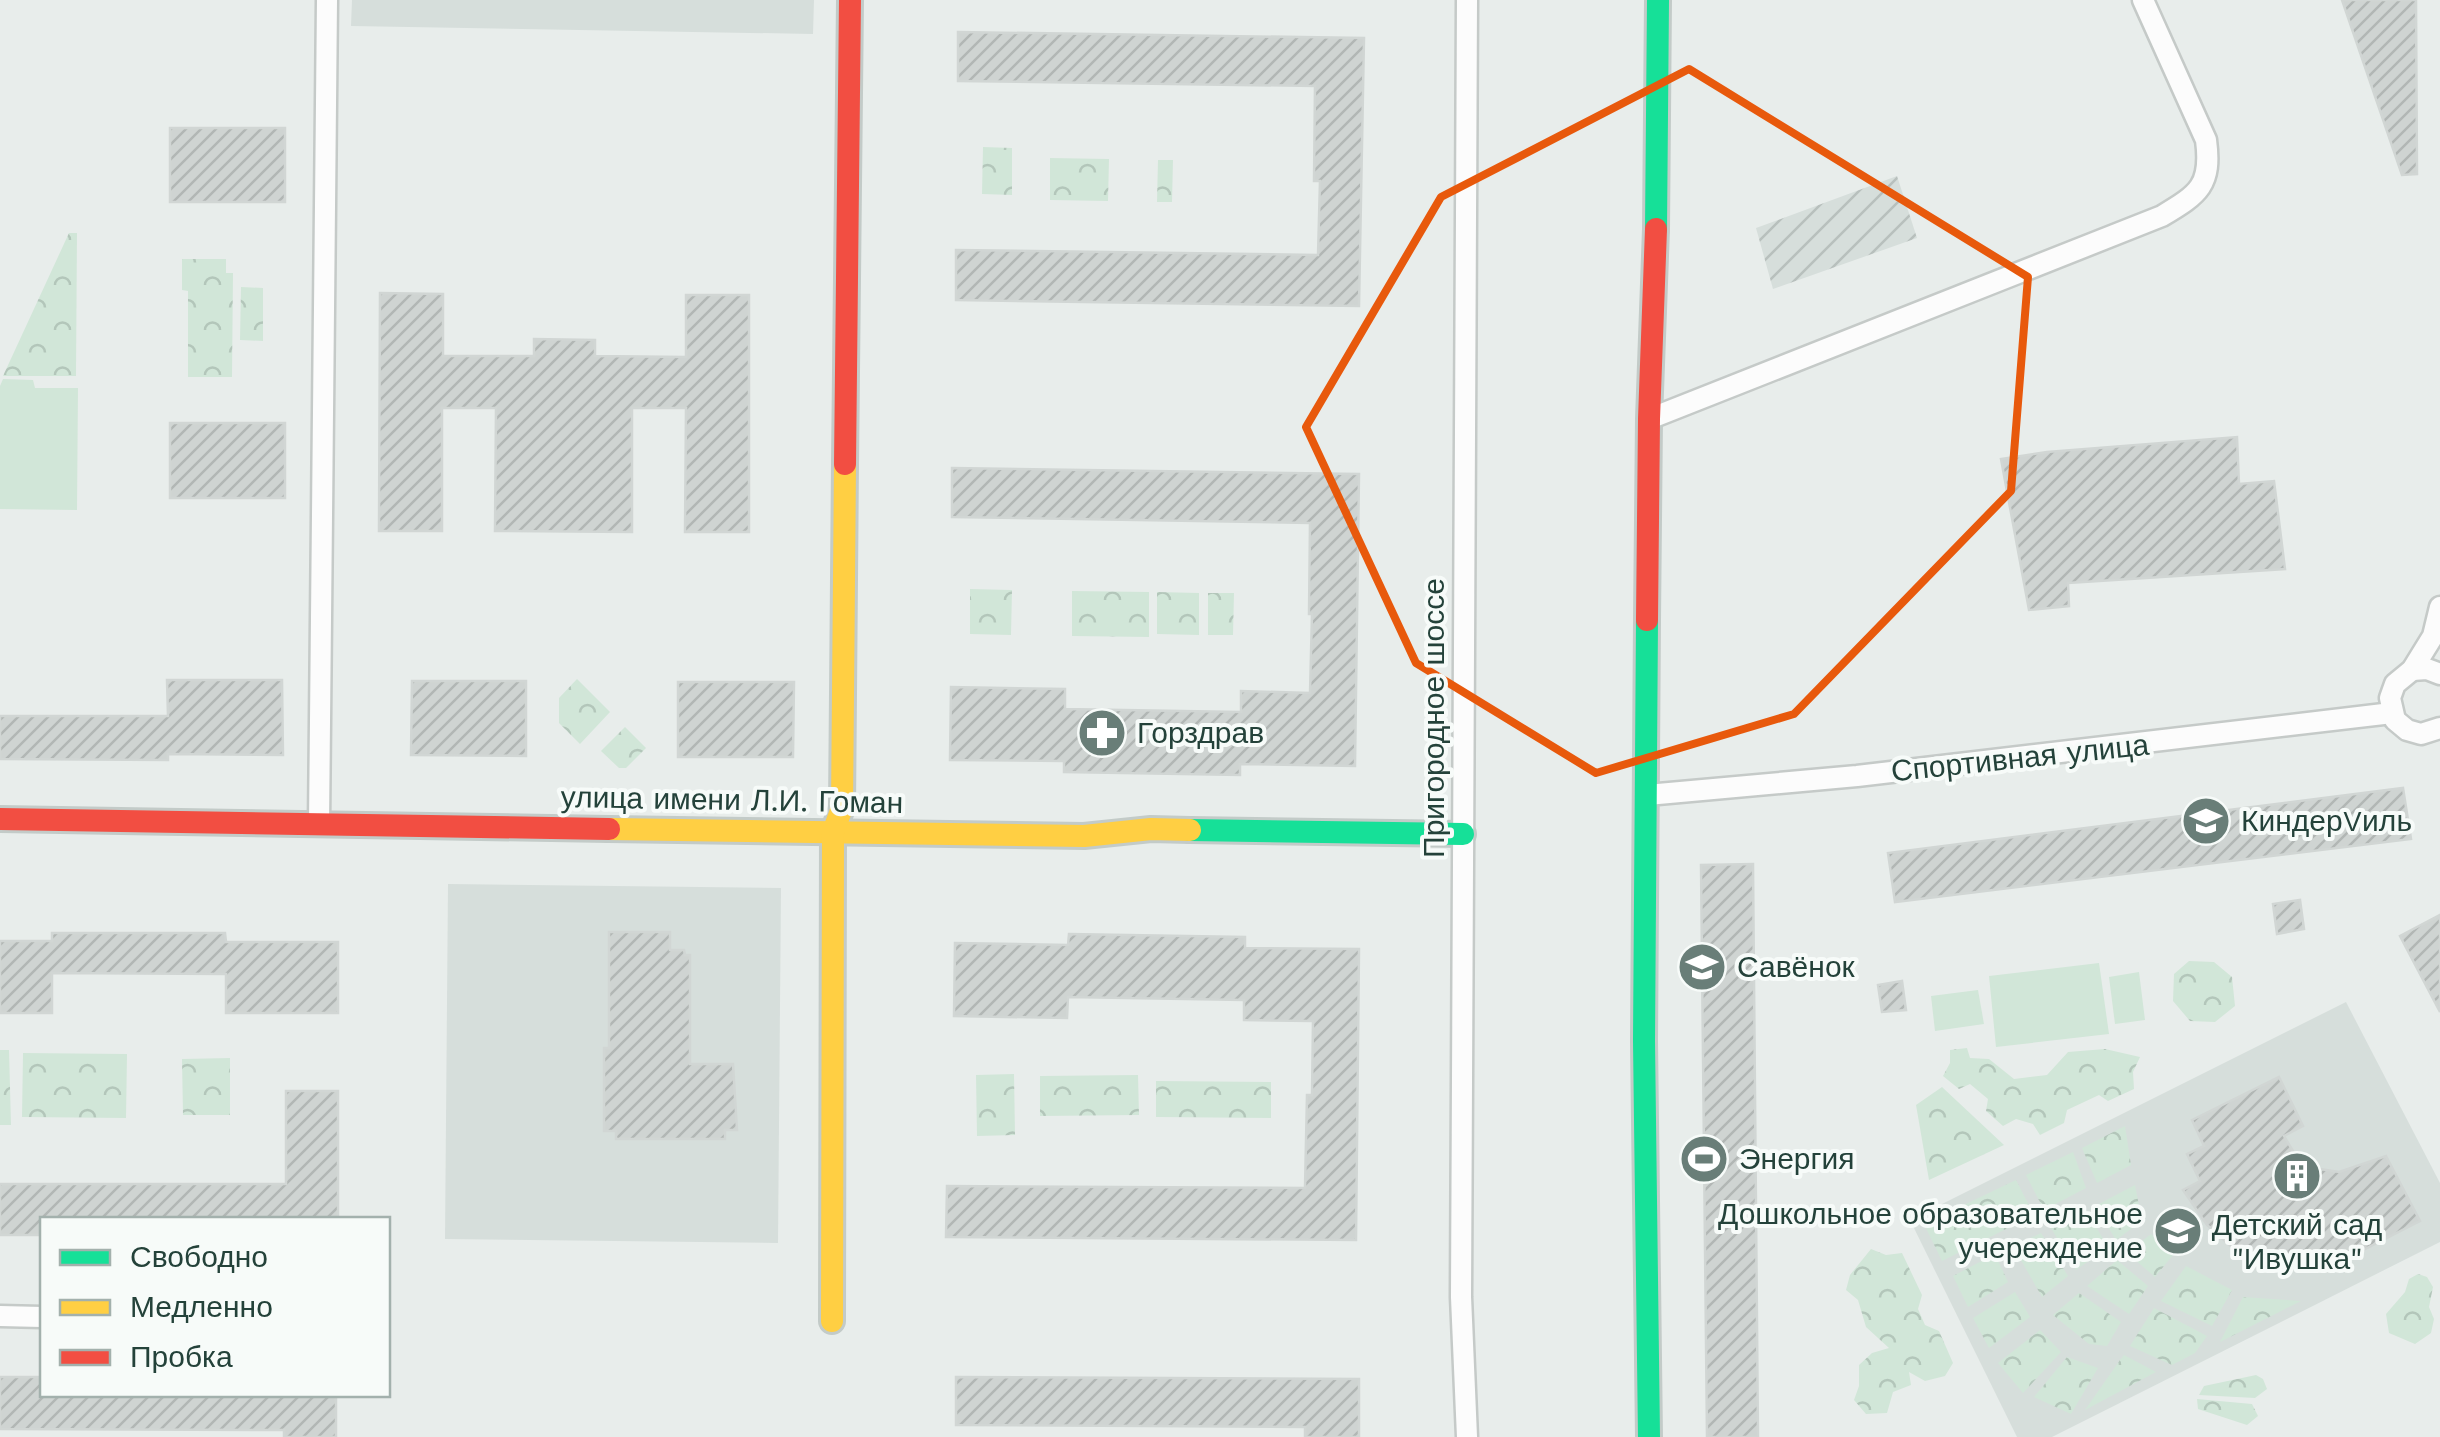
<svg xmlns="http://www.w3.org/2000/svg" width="2440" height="1437" font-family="'Work Sans',sans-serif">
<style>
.built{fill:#d6dedb}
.industrial{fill:url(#industrial-furrows)}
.green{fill:#d1e6d8}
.forest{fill:url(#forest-crowns)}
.building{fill:url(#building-hatch);stroke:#d1d6d4;stroke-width:2.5}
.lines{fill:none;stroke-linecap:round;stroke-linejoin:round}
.street-casing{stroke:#c5cac8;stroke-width:25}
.fast-casing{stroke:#c3cbc8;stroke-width:28}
.slow-casing{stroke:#c3cbc8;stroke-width:28}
.jam-casing{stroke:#c3cbc8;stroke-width:28}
.street{stroke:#fcfcfc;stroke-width:20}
.fast{stroke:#16e098;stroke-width:22}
.slow{stroke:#ffcf43;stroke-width:22}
.jam{stroke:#f24e42;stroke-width:22}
.marked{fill:none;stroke:#e8590c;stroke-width:8;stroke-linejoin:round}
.labels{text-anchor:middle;stroke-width:8;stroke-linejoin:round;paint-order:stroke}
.street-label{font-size:30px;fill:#24423a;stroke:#f7fbf9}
.poi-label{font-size:30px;fill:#24423a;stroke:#f7fbf9;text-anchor:start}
</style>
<defs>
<pattern id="industrial-furrows" width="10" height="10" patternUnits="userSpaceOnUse" patternTransform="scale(2.5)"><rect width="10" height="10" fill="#d6dedb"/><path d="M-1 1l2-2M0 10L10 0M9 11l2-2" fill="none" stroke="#b8c0bd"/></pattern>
<pattern id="forest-crowns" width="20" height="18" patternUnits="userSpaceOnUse" patternTransform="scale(2.5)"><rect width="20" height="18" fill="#d1e6d8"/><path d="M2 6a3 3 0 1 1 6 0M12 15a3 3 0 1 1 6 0" fill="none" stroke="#b3c6ba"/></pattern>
<pattern id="building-hatch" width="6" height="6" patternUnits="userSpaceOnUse" patternTransform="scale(2.5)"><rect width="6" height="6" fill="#cfd4d2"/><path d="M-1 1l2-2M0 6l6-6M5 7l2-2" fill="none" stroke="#b2b7b5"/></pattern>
</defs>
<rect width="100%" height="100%" fill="#e8edeb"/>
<g class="built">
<polygon points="352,0 814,0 813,34 351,26"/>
<polygon points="448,884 781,888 778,1243 445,1239"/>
<polygon points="2346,1002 2440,1183 2440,1242 2052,1437 2017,1437 1910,1220"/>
</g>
<polygon class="industrial" points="1897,176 1917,238 1773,289 1756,228"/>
<g class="green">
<polygon points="3,379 33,380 35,388 78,388 77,510 0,509 0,386"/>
<polygon points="2099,963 2109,1034 1996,1047 1989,976"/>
<polygon points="2139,972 2145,1020 2115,1024 2109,977"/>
<polygon points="1978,990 1984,1024 1935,1031 1931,996"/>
</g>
<g class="forest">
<polygon points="983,147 1012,148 1012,195 982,194"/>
<polygon points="1050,158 1109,159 1108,201 1050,200"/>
<polygon points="1158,160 1173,160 1172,202 1157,202"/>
<polygon points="69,233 77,233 76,376 3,376"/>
<polygon points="182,259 226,259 226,273 233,273 232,377 188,377 188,291 182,290"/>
<polygon points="241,287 263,288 263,341 240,340"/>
<polygon points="970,589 1012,590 1011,635 970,634"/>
<polygon points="1072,591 1149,592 1149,637 1072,636"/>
<polygon points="1157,592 1199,593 1199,635 1157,634"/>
<polygon points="1208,593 1234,593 1233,635 1208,635"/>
<polygon points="577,679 610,712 580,744 559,723 559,698"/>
<polygon points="625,727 646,748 626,768 619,768 601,751"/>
<polygon points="2189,961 2214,962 2232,977 2235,1006 2215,1022 2190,1021 2173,1001 2174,974"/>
<polygon points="1967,1048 1970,1058 1989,1059 2014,1079 2047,1075 2068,1052 2105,1049 2140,1057 2133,1072 2134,1089 2108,1101 2099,1095 2067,1110 2064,1123 2040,1135 2033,1124 2016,1119 2003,1126 1986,1111 1988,1099 1970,1084 1959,1089 1943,1076 1950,1063 1950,1050"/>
<polygon points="0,1050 9,1050 11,1125 0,1125"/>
<polygon points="23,1053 127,1054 126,1118 22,1117"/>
<polygon points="230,1058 230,1115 183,1115 182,1059"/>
<polygon points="1014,1074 1015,1135 977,1136 976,1075"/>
<polygon points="1138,1075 1139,1115 1040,1116 1040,1076"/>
<polygon points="1156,1081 1271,1082 1271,1118 1156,1117"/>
<polygon points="1942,1087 2004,1145 1929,1180 1916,1105"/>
<polygon points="2125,1126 2131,1165 2097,1183 2082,1148"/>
<polygon points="2073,1152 2086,1188 2044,1210 2026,1175"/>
<polygon points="2016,1180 2034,1215 1942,1261 1924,1224"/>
<polygon points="2135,1185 2142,1221 2116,1240 2095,1206"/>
<polygon points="2086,1210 2108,1247 2076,1270 2051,1228"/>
<polygon points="2041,1233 2068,1276 2042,1297 2013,1246"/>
<polygon points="2151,1234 2173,1255 2155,1277 2127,1253"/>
<polygon points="1871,1249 1886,1255 1902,1253 1922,1295 1918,1309 1925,1325 1939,1331 1953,1363 1945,1376 1925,1381 1909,1372 1911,1385 1893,1392 1887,1413 1866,1414 1854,1400 1859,1386 1859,1365 1872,1353 1889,1348 1866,1327 1858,1300 1846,1290 1850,1275"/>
<polygon points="1995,1254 2008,1282 1968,1307 1953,1276"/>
<polygon points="2117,1260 2148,1286 2129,1314 2087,1286"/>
<polygon points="2186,1266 2232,1290 2212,1326 2161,1301"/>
<polygon points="2418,1274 2427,1277 2433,1287 2429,1307 2434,1319 2431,1333 2415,1344 2389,1333 2386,1314 2405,1292 2409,1279"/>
<polygon points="2015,1292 2030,1317 1989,1348 1973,1318"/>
<polygon points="2079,1293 2121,1322 2107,1346 2089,1344 2053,1315"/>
<polygon points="2243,1297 2301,1301 2220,1342"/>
<polygon points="2154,1308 2207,1336 2195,1353 2172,1365 2130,1346"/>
<polygon points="2040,1330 2061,1352 2023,1393 1998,1363"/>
<polygon points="2124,1355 2156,1372 2085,1410 2120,1360"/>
<polygon points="2067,1357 2098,1368 2071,1414 2034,1397"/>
<polygon points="2256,1375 2263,1379 2267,1389 2255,1398 2199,1395 2204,1386"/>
<polygon points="2197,1399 2252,1404 2258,1416 2247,1425 2198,1409"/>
</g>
<g class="building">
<polygon points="2342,0 2416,0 2417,174 2402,175"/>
<polygon points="958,32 1364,38 1359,306 956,300 956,250 1318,255 1320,181 1314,181 1315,86 958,81"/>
<rect x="170" y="128" width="115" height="74"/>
<polygon points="380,293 443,294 443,356 534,356 534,339 595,340 595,356 686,357 686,295 749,295 749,532 685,532 686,408 632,408 632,532 495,531 496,408 442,408 442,531 379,531"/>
<rect x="170" y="423" width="115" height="75"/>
<polygon points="2237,437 2239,484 2274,481 2285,569 2068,583 2069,606 2029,610 2001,459 2047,452"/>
<polygon points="952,468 1359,474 1355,766 1240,764 1240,775 1064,772 1064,761 950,760 951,687 1065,689 1065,709 1241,712 1241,691 1310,693 1312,614 1309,614 1310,523 952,517"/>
<polygon points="167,680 282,680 283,755 168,754 168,760 0,759 0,716 168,716"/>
<polygon points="412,681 526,681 526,756 411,755"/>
<polygon points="678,682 794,682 793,757 678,757"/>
<polygon points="2403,788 2411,839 1895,902 1888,853"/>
<polygon points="1753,864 1758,1437 1707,1437 1701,865"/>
<polygon points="2300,900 2304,929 2277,934 2273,904"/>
<polygon points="2440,915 2440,1012 2400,936"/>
<polygon points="609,932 670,932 670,950 684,950 685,955 690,955 690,1064 733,1064 737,1130 725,1130 725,1139 616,1139 616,1131 604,1131 604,1048 609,1048"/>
<polygon points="52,933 225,933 226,942 338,942 338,1013 226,1013 226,974 52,973 52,1013 0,1013 0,941 52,941"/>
<polygon points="1069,934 1245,937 1245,948 1359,949 1356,1240 946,1237 947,1186 1305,1188 1307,1095 1312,1095 1313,1021 1244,1020 1244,1000 1068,997 1067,1018 954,1016 955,943 1068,945"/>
<polygon points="1902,981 1906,1010 1882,1012 1878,985"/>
<polygon points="2279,1077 2303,1126 2284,1136 2296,1156 2314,1168 2339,1172 2386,1156 2420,1221 2361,1251 2320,1266 2282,1268 2236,1251 2207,1225 2183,1190 2200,1181 2187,1154 2204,1146 2192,1120"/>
<polygon points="286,1091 338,1091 338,1220 42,1220 42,1235 0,1235 0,1184 286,1184"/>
<polygon points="0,1377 42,1377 42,1394 336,1394 336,1437 284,1437 284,1430 0,1429"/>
<polygon points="956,1377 1359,1379 1359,1437 1305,1437 1305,1427 956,1425"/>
</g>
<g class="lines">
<g class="street-casing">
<g id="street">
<polyline points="1467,0 1461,1297 1467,1437"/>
<path d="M1649,419l513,-203c37,-22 50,-31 44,-76l-63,-140"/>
<polyline points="2440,607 2433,636 2412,670 2395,684 2390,698 2395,720 2407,730 2421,734 2440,728"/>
<polyline points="2412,670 2427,669 2440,674"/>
<polyline points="1647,795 1857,776 2392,713"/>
<polyline points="319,824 327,0"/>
<polyline points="0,1316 42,1317"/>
</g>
</g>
<g class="fast-casing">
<g id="fast">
<polyline points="1656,229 1658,0"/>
<polyline points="1647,620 1644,1041 1649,1437"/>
<polyline points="1190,830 1463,834"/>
</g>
</g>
<g class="slow-casing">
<g id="slow">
<polyline points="609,829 1084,836 1151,829 1190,830"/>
<polyline points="832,1321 833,832 842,808 845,464"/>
</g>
</g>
<g class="jam-casing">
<g id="jam">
<polyline points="845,464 850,0"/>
<polyline points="1647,620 1649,419 1656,229"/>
<polyline points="0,819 609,829"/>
</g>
</g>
<use href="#street" class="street"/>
<use href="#fast" class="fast"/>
<use href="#slow" class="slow"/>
<use href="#jam" class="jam"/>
</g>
<path class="marked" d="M1689,69l339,208 -17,214 -217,223 -198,59 -180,-110 -110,-236 135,-230z"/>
<defs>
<g id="pharmacy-disc" transform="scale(2.5)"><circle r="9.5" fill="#697e78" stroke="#f7fbf9"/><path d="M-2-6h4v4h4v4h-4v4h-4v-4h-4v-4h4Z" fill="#fff"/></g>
<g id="school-disc" transform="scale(2.5)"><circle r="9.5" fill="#697e78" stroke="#f7fbf9"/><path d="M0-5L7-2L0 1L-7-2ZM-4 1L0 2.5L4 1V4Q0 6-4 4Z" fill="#fff"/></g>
<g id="stadium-disc" transform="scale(2.5)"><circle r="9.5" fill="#697e78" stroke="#f7fbf9"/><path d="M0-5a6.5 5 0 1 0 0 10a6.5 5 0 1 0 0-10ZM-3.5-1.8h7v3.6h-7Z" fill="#fff"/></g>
<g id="building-disc" transform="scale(2.5)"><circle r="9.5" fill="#697e78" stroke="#f7fbf9"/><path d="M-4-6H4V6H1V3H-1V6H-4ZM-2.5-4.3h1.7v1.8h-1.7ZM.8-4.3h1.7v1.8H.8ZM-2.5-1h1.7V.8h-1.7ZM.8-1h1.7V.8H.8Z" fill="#fff"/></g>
</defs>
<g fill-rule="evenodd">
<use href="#pharmacy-disc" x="1102" y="733"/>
<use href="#school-disc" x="2206" y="821"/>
<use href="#school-disc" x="1702" y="967"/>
<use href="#stadium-disc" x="1704" y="1159"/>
<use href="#building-disc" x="2297" y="1176"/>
<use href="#school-disc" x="2178" y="1231"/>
</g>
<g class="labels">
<g class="street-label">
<text transform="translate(1434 718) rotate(-90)" y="10">Пригородное шоссе</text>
<text transform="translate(2020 758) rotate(-6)" y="10">Спортивная улица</text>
<text transform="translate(732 800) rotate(1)" y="10">улица имени Л.И. Гоман</text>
</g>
<g class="poi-label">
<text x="1137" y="743">Горздрав</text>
<text x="2241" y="831">КиндерVиль</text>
<text x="1737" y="977">Савёнок</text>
<text x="1739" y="1169">Энергия</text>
<text x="2143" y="1224" text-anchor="end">Дошкольное образовательное<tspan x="2143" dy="34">учереждение</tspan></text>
<text x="2297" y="1235" text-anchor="middle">Детский сад<tspan x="2297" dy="34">"Ивушка"</tspan></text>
</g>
</g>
<rect x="40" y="1217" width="350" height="180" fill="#f7fbf9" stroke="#a3b1ad" stroke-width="2.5"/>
<rect x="60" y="1250" width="50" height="15" fill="#16e098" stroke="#a3b1ad" stroke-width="2.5"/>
<text x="130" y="1267" font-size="30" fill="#24423a">Свободно</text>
<rect x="60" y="1300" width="50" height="15" fill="#ffcf43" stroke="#a3b1ad" stroke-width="2.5"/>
<text x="130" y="1317" font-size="30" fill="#24423a">Медленно</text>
<rect x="60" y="1350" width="50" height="15" fill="#f24e42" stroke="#a3b1ad" stroke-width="2.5"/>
<text x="130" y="1367" font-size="30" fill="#24423a">Пробка</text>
</svg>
